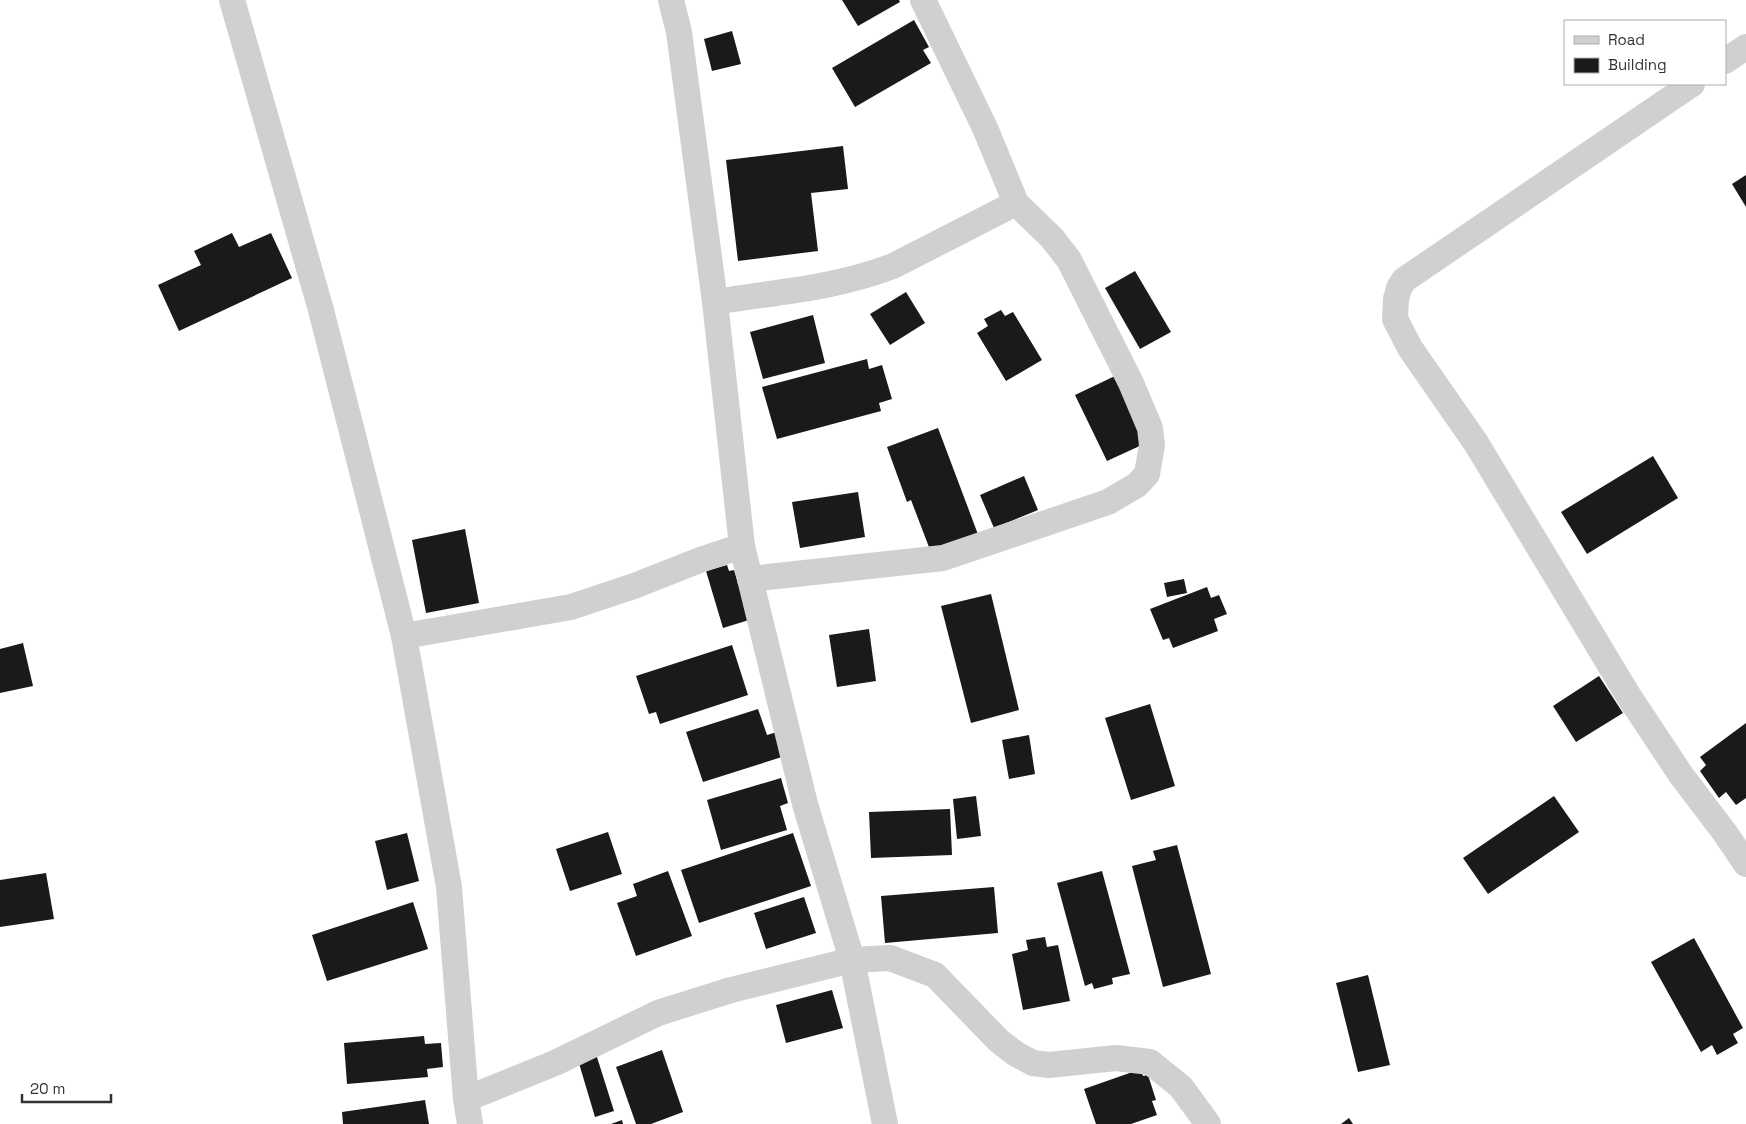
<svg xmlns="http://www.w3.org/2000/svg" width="1746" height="1124" font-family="'Space Grotesk',sans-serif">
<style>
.building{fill:#1a1a1a}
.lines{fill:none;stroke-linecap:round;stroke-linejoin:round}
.street{stroke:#d0d0d0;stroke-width:26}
</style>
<rect width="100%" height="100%" fill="#fff"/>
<g class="building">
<polygon points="842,0 899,0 900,2 858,26"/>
<polygon points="914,20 929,47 923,50 931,63 855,107 832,68"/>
<polygon points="732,31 741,64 712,71 704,39"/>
<polygon points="843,146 848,189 811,193 818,251 738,261 726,160"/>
<polygon points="1746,175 1746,207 1732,184"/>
<polygon points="232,233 239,247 271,233 292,278 179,331 158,285 201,265 194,251"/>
<polygon points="1135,271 1171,332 1140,349 1105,288"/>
<polygon points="906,292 925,323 890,345 870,314"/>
<polygon points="1001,310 1005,316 1013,312 1042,360 1006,381 977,333 988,326 984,319"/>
<polygon points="813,315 825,363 763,379 750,332"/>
<polygon points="867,359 869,369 882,365 892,399 879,403 881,411 777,439 762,387"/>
<polygon points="1117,375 1144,444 1107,461 1075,395"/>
<polygon points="938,428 979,537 932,555 911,500 907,502 887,447"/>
<polygon points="1653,456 1678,498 1587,554 1561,512"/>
<polygon points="1024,476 1038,510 994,528 980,495"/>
<polygon points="858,492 865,537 800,548 792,502"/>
<polygon points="465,529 479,603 426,613 412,540"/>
<polygon points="727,565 729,571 734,570 749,620 723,628 706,571"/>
<polygon points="1184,579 1187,593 1167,597 1164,583"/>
<polygon points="1207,587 1211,598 1219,595 1227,614 1214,619 1218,631 1173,648 1169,638 1163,640 1150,609"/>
<polygon points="991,594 1019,710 971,723 941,606"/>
<polygon points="869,629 876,681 837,687 829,635"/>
<polygon points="23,643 33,686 0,693 0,649"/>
<polygon points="732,645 748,695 660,724 656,712 649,714 636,676"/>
<polygon points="1599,676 1623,713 1576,742 1553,706"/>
<polygon points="1150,704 1175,786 1131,800 1105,718"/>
<polygon points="758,709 767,735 777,732 785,756 703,782 686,732"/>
<polygon points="1746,723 1746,798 1736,805 1726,792 1719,798 1700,771 1706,765 1700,757"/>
<polygon points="1029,735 1035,774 1009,779 1002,740"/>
<polygon points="781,778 788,803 780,806 787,830 721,850 707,800"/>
<polygon points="976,796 981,836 957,839 953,799"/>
<polygon points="1554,796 1579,832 1488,894 1463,858"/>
<polygon points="950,809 952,855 871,858 869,812"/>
<polygon points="608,832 622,874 570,891 556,849"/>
<polygon points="407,833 419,881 387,890 375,841"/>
<polygon points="793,833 811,886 699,923 681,870"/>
<polygon points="1177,845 1211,974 1163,987 1132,866 1156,860 1153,851"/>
<polygon points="668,871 692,936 636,956 617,903 637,896 633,884"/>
<polygon points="1102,871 1130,974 1112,978 1113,984 1094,989 1092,983 1085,986 1057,883"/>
<polygon points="46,873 54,919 0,927 0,880"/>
<polygon points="994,887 998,933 885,943 881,896"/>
<polygon points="804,897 816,933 766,949 754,913"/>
<polygon points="413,902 428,949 327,981 312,935"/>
<polygon points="1045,937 1047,947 1058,945 1070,1001 1023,1010 1012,954 1028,950 1026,940"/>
<polygon points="1694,938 1743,1028 1733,1034 1738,1043 1717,1055 1712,1045 1701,1052 1651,962"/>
<polygon points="1368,975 1390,1065 1358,1072 1336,983"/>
<polygon points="832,990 843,1028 786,1043 776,1005"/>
<polygon points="424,1036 425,1044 441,1043 443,1067 427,1069 428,1077 347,1084 344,1043"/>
<polygon points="662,1050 683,1112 651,1124 636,1124 616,1067"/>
<polygon points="596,1054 614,1111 595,1117 578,1060"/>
<polygon points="1141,1069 1143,1076 1148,1075 1156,1100 1152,1101 1157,1115 1131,1124 1096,1124 1084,1089"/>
<polygon points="425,1100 429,1124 343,1124 342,1112"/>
<polygon points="1349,1118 1353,1124 1341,1124"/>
<polygon points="622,1120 623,1124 611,1124"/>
</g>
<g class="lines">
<g class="street">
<polyline points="232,0 321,310 404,636 449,887 466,1099 470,1124"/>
<polyline points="671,0 679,32 715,302 742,546 805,804 852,960 885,1124"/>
<polyline points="1725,61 1746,47"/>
<polyline points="1692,84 1404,280 1399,288 1396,299 1395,319 1410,348 1476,443 1628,695 1681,775 1725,833 1746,864"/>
<path d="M715,302c60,-10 122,-14 178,-36l123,-63"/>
<polyline points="750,579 943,558 1108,502 1137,485 1147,474 1152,445 1150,428 1131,383 1069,260 1052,238 1016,203 985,128 923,0"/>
<polyline points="404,636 571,607 634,586 700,560 742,546"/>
<polyline points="466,1099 555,1063 658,1013 731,990 852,960 890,958 935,975 999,1041 1016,1054 1033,1063 1049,1065 1116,1058 1150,1062 1181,1087 1208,1124"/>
</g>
</g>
<rect x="1564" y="20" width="162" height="65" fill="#ffffff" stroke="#adadad"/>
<rect x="1574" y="36" width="25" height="8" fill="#d0d0d0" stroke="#adadad"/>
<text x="1608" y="45" font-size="15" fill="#333333">Road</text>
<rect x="1574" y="58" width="25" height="15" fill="#1a1a1a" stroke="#adadad"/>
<text x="1608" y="70" font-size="15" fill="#333333">Building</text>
<path d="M22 1094v8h89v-8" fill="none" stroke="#333333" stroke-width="2.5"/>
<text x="30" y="1094" font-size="15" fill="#333333" stroke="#ffffff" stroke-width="4" paint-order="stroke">20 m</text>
</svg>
